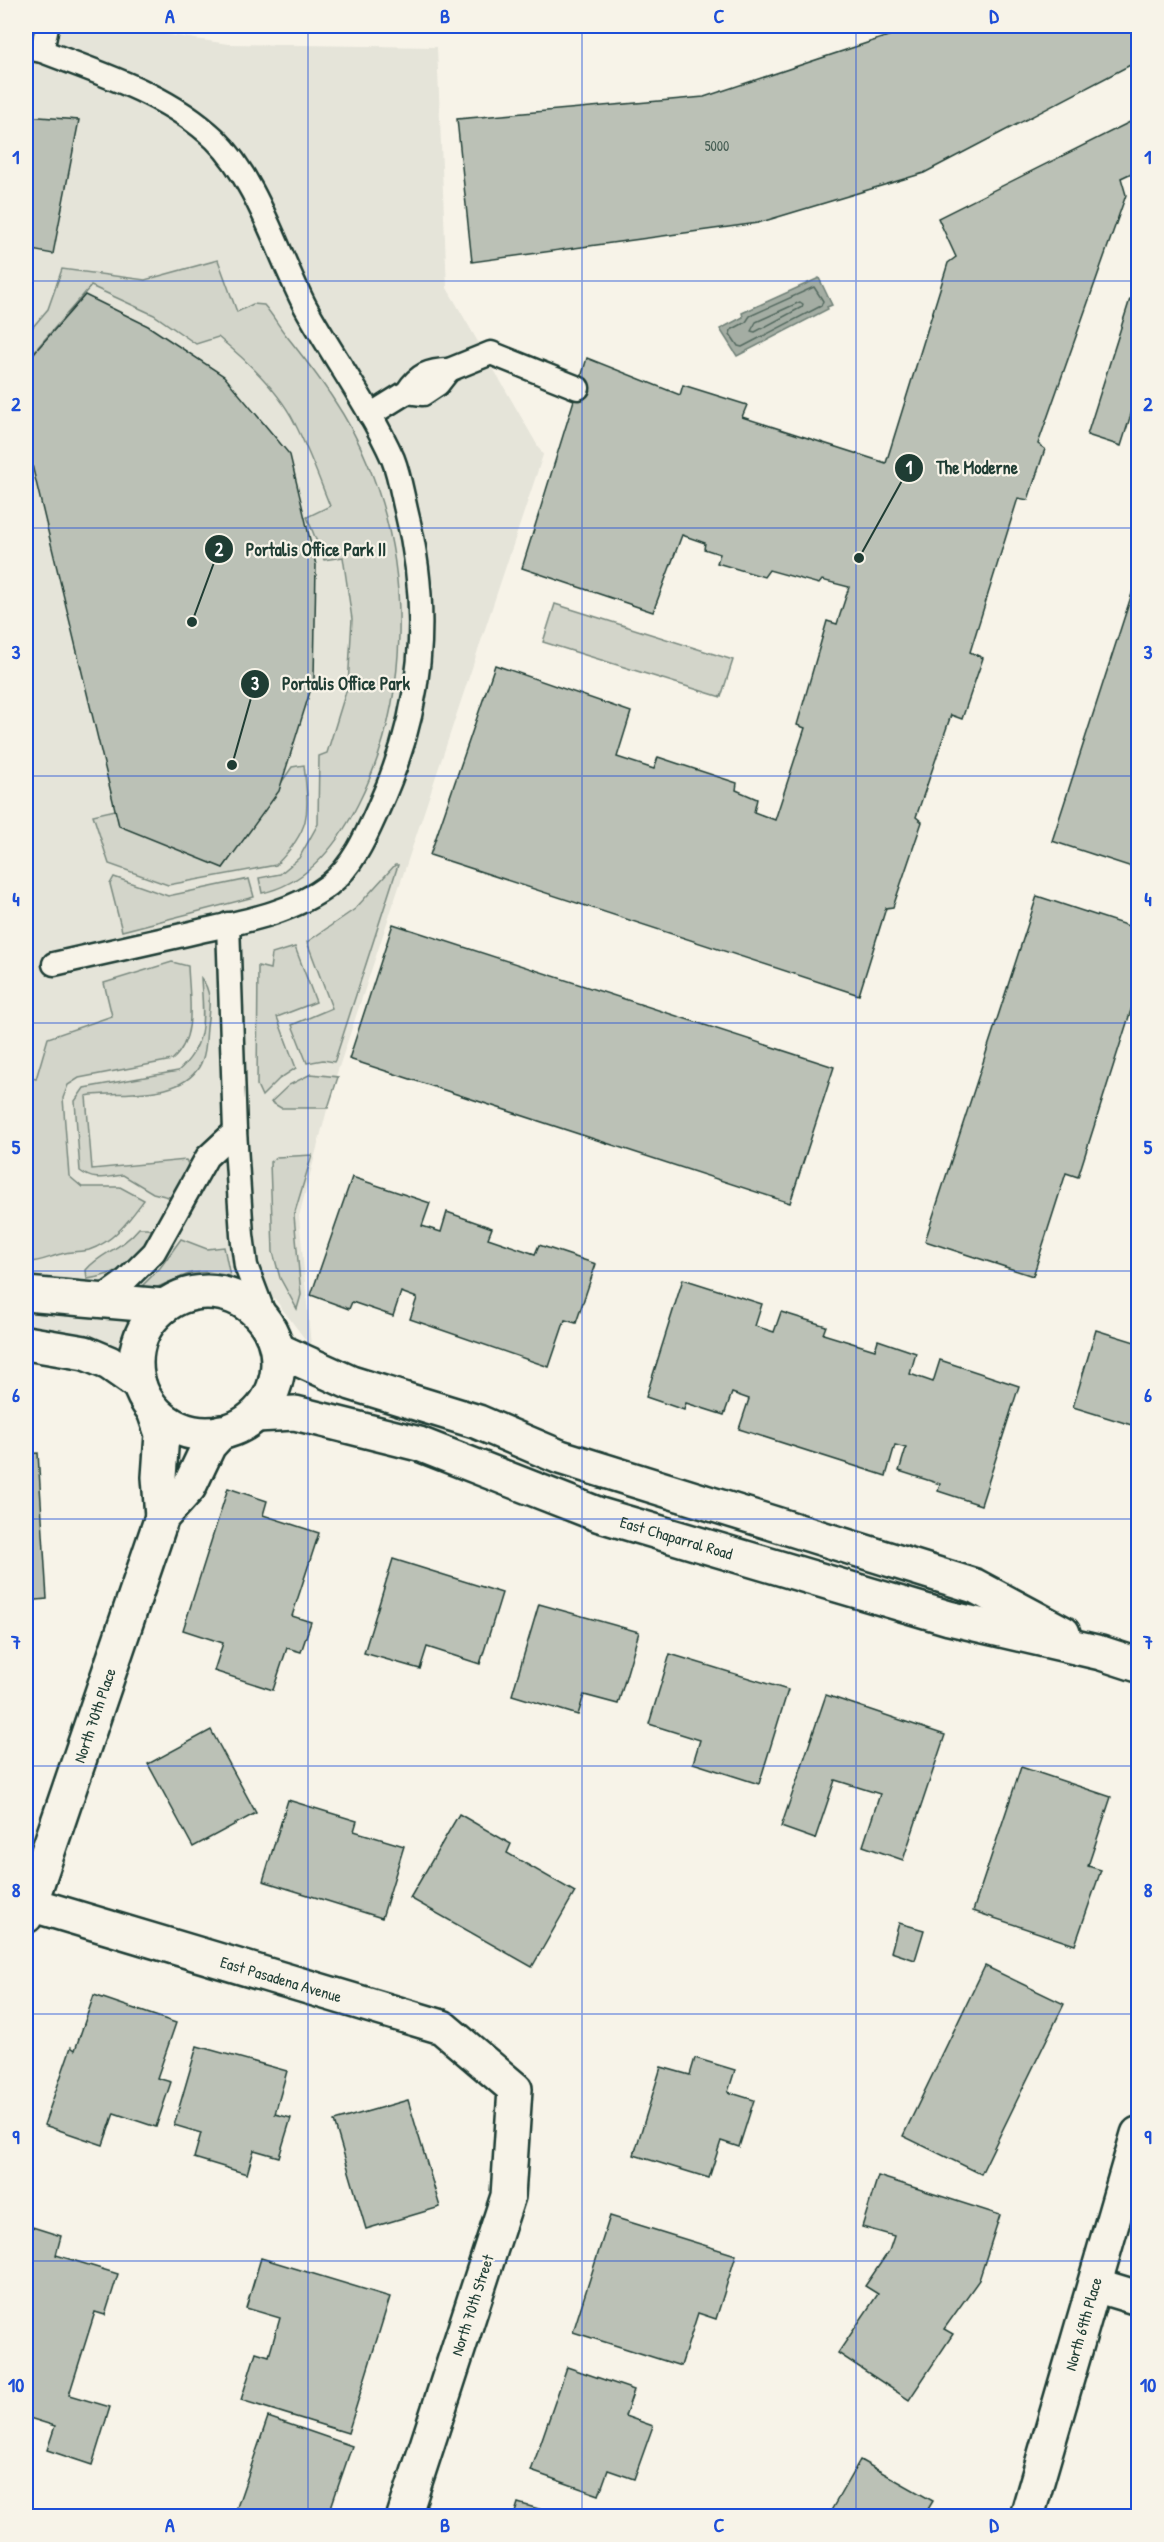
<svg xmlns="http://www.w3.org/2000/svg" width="1164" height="2542" font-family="'Patrick Hand',sans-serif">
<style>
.built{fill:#e5e4d9}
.green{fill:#d3d5ca;stroke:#79897f;stroke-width:1.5}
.water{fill:#a4ada3;stroke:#6f8077;stroke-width:1.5}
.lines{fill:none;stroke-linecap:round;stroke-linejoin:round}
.shore{stroke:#546a60;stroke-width:1.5}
.building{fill:#bbc1b6;stroke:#1f3d34;stroke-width:1.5}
.service-casing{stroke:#1f3d34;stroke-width:27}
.minor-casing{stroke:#1f3d34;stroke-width:38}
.secondary-casing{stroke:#1f3d34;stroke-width:38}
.service{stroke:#f7f3e8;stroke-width:22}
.minor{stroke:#f7f3e8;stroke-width:33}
.secondary{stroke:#f7f3e8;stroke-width:33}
.grid{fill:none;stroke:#1d4ed8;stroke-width:1.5;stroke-opacity:0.55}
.labels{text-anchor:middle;stroke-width:4.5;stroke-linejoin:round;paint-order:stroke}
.number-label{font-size:14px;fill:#465e54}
.street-label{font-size:16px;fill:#1f3d34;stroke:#f7f3e8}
.leader{fill:none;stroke:#1f3d34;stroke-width:2}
.callout-dot{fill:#1f3d34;stroke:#f7f3e8;stroke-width:2}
.mark-label{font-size:18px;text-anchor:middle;font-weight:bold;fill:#fff}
.callout-label{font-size:18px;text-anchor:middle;font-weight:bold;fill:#1f3d34;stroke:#f7f3e8;stroke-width:4.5;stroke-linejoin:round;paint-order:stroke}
.neatline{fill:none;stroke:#1d4ed8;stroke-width:2}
.grid-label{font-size:20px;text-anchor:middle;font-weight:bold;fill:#1d4ed8}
</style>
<rect width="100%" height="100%" fill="#f7f3e8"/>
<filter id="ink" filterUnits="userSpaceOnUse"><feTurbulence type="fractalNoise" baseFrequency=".0167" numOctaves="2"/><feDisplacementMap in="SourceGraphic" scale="12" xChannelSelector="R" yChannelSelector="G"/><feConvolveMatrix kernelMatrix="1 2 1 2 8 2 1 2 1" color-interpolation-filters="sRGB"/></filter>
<g filter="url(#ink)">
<polygon class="built" points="26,26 112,26 228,44 437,47 447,288 543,455 336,1076 299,1216 311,1347 274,1298 200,1272 147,1291 116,1348 26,1327"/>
<g class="green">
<path d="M218,260l19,52 16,-8 11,1c8,9 14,20 21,29 32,40 64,82 83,130 44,106 42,237 -10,340 -20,40 -49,79 -96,89l-3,-15 21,-4 19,-16 19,-34 1,-68 8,-3 21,-68 4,-66 -9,-62 -19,3 -17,-43 23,-11c-12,-30 -23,-61 -39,-90 -17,-30 -46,-57 -73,-79l-22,7 -42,-29 -63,-29 -65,75v-26l22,-26 14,-40 83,11z"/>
<polygon points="555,604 733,660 721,697 543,642"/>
<path d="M304,765c5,49 8,63 -28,100l-108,20 -59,-21 -16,-49 22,-5 108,58 69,-101z"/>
<polygon points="395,865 398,865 335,1060 334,1062 323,1060 307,1063 292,1025 332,1008 307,942 355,909"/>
<polygon points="114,877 168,896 249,879 254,897 122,931 110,884"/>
<polygon points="295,947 316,1002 277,1017 296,1068 279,1079 262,1096 257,1085 258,966 270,969 272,954"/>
<path d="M172,962l16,4c1,32 10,71 -16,94l-93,18 -11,7 -5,13 6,78 13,11h38l24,13c-15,20 -30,42 -55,50 -9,2 -19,1 -28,4 -12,3 -23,9 -35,8v-186l10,3 12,-41 64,-22 -8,-33z"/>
<path d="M201,978c12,14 8,31 6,49 -1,12 -1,29 -8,40 -21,34 -79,23 -113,29l6,73 94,-9 2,4 -15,34 -20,-5 -30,-18c-17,2 -29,7 -43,-4l-5,-70 9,-13 94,-17c31,-28 25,-55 23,-93z"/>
<polygon points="311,1074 338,1077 328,1108 281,1108 271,1102 289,1085"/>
<polygon points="312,1155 294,1215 301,1295 297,1309 280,1278 273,1252 270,1162 277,1157"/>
<path d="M139,1228h8l8,4c-15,26 -38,44 -68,47l-1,-9c14,-17 35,-20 53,-42z"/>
<polygon points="181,1239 207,1249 224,1247 230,1276 208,1272 191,1273 141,1294 137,1291 160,1268"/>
</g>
<polygon class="water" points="819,278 832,305 827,307 828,309 737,356 720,329 743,317 742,313"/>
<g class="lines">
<g class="shore">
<polygon points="814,287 823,301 821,306 742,347 738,346 730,334 731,330 746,322 750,316"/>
<polygon points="800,302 803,304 802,307 755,332 751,331 756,322"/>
</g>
</g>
<g class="building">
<polygon points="911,26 1138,26 1138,61 924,173 758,223 472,262 457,119 704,97 894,34"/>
<polygon points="26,116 79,120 53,254 26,249"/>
<polygon points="1136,119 1138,170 1121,178 1126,195 1038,444 1045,449 1028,500 1018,498 970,652 983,658 962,719 951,715 916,817 922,822 893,907 886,908 859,995 430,855 495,665 631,712 617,757 654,769 658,757 737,783 736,790 757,799 754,812 775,820 805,728 797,725 827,621 837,624 849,587 822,580 819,584 769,570 764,577 717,563 720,554 704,549 705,543 682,535 653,612 522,568 587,358 680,395 683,385 747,405 742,417 886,463 948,263 956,257 938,218"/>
<polygon points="85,295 148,326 224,376 290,455 316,565 314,679 279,791 223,868 119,826 26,440 26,362"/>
<polygon points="1130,299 1138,301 1138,392 1121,446 1087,435"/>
<polygon points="1138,575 1138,869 1052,841"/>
<polygon points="1037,896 1138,929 1138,988 1078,1177 1066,1173 1033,1276 925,1241"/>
<polygon points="393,924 834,1067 790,1203 349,1059"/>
<polygon points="352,1177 430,1203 422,1226 441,1232 447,1212 492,1228 488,1238 535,1254 539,1245 596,1264 576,1323 565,1320 549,1367 410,1319 417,1298 401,1292 393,1316 352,1302 349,1309 311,1295"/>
<polygon points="683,1279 762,1304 755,1326 774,1332 781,1312 826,1326 823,1334 875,1350 878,1340 916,1353 910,1374 933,1382 940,1360 1019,1386 981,1505 938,1491 940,1484 899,1471 906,1448 895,1445 886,1476 739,1429 749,1399 732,1393 724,1415 686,1403 684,1410 646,1397"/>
<polygon points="1096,1330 1138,1343 1138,1427 1073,1407"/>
<polygon points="38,1453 47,1599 26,1601 26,1454"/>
<polygon points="228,1488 267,1501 263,1515 319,1533 292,1616 311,1622 301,1652 287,1648 273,1690 214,1671 223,1643 183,1630"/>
<polygon points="393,1559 502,1593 480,1664 427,1647 420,1669 364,1653"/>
<polygon points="539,1604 639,1632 618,1704 584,1695 578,1715 512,1695"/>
<polygon points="670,1654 788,1690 759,1784 693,1763 700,1740 649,1724"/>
<polygon points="826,1695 945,1735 903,1860 863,1846 880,1794 835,1780 815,1839 781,1827"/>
<polygon points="211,1730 256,1813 193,1847 148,1764"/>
<polygon points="1021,1767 1111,1797 1088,1866 1101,1870 1075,1945 973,1911"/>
<polygon points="288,1800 357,1821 354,1831 404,1846 382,1918 263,1881"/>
<polygon points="459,1814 511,1844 507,1853 575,1892 532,1967 410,1898"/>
<polygon points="899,1923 924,1930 915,1960 891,1952"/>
<polygon points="985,1966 1064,2004 981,2174 903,2136"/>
<polygon points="94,1995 176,2023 157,2078 171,2082 156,2127 114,2113 103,2145 44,2125 71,2047 75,2050"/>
<polygon points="197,2046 287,2071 275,2114 291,2118 279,2157 254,2150 247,2174 194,2158 201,2133 174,2125"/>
<polygon points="695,2058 735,2070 728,2092 754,2100 739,2147 721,2141 709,2178 634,2155 661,2067 690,2075"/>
<polygon points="408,2100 440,2207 366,2229 334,2121"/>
<polygon points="878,2176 1000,2215 979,2280 944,2329 953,2334 909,2400 838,2353 878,2294 865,2286 889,2251 894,2236 862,2227"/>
<polygon points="610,2216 736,2255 716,2319 698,2313 681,2366 573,2332"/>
<polygon points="26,2225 61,2236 56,2255 118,2274 105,2315 95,2312 69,2395 110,2407 92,2465 47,2450 55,2426 26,2417"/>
<polygon points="261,2258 390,2297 348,2433 241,2400 256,2352 269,2356 280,2318 246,2308"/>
<polygon points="567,2367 634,2390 625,2416 653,2426 634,2479 608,2470 599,2495 531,2471"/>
<polygon points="268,2417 352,2446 328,2516 234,2516"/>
<polygon points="860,2460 933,2501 924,2516 828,2516"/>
<polygon points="518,2503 563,2516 514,2516"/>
</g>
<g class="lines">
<g class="service-casing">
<g id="service">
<path d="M26,48l16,3c59,23 126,43 173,88 42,41 63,115 90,167 28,51 64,99 88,153 6,15 9,34 13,51 26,104 17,201 -28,299 -12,27 -25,57 -49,76 -39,30 -95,38 -142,49 -44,10 -89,20 -133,30"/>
<polyline points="42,51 47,26"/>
<polyline points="449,370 491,353 578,388"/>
<path d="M370,415l37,-23 16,2 15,-10 11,-14c-20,0 -31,5 -42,22"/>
<polyline points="228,924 235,1131 242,1235 246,1266 269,1327"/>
<polyline points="98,1301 124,1282 154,1252 207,1157 235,1131"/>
</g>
</g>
<g class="minor-casing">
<g id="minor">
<polyline points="154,1411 162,1434 159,1477 162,1517"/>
<path id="s1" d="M30,1904l412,123 73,62 -7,107 -104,320"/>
<path id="s2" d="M26,1916l136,-399 27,-30 20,-42 12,-13"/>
<polyline points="1095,2285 1138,2298"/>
<path id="s3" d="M1027,2516l111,-382"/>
</g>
</g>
<g class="secondary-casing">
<g id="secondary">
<circle cx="207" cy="1363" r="71"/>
<polyline points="26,1294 164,1306"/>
<polyline points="26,1343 85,1353 109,1363 139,1384"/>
<polyline points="278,1350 351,1383 478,1422 560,1457 975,1586 1063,1633"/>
<path id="s4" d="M256,1415l39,-2 124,31 181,71 349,103 152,35 37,12"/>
</g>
</g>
<use href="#service" class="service"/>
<use href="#minor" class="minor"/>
<use href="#secondary" class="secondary"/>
</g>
</g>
<path class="grid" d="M308,26v2490M582,26v2490M856,26v2490M26,281h1112M26,528h1112M26,776h1112M26,1023h1112M26,1271h1112M26,1519h1112M26,1766h1112M26,2014h1112M26,2261h1112"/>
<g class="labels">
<g class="number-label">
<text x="717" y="151">5000</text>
</g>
<g class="street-label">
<text dy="6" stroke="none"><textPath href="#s4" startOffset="441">East Chaparral Road</textPath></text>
<text dy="6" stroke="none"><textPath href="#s2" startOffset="212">North 70th Place</textPath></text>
<text dy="6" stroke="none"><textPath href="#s1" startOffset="262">East Pasadena Avenue</textPath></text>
<text transform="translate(472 2305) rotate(-72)" y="6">North 70th Street</text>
<text dy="6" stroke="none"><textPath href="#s3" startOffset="200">North 69th Place</textPath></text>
</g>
</g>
<path class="leader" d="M859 558L909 468M192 622L219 549M232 765L255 684"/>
<g class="callout-dot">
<circle cx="859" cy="558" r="6"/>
<circle cx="192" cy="622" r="6"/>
<circle cx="232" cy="765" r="6"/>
<circle cx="909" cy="468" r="15"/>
<circle cx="219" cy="549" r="15"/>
<circle cx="255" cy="684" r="15"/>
</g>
<g class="mark-label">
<text x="909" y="474">1</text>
<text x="219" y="556">2</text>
<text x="255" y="690">3</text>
</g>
<g class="callout-label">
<text x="977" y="474">The Moderne</text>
<text x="316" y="556">Portalis Office Park II</text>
<text x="346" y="690">Portalis Office Park</text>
</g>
<rect width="1164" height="2542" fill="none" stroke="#f7f3e8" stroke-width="66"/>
<rect x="33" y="33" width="1098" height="2476" class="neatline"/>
<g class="grid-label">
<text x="170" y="23">A</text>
<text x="445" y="23">B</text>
<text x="719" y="23">C</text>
<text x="994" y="23">D</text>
<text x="16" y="164">1</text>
<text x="1148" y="164">1</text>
<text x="16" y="411">2</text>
<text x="1148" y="411">2</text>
<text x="16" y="659">3</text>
<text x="1148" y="659">3</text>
<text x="16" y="906">4</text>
<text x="1148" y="906">4</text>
<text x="16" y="1154">5</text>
<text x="1148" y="1154">5</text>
<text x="16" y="1402">6</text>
<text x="1148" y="1402">6</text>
<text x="16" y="1649">7</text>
<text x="1148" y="1649">7</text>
<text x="16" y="1897">8</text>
<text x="1148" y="1897">8</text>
<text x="16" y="2144">9</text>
<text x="1148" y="2144">9</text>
<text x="16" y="2392">10</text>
<text x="1148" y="2392">10</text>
<text x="170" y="2532">A</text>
<text x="445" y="2532">B</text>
<text x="719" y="2532">C</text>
<text x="994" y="2532">D</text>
</g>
</svg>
